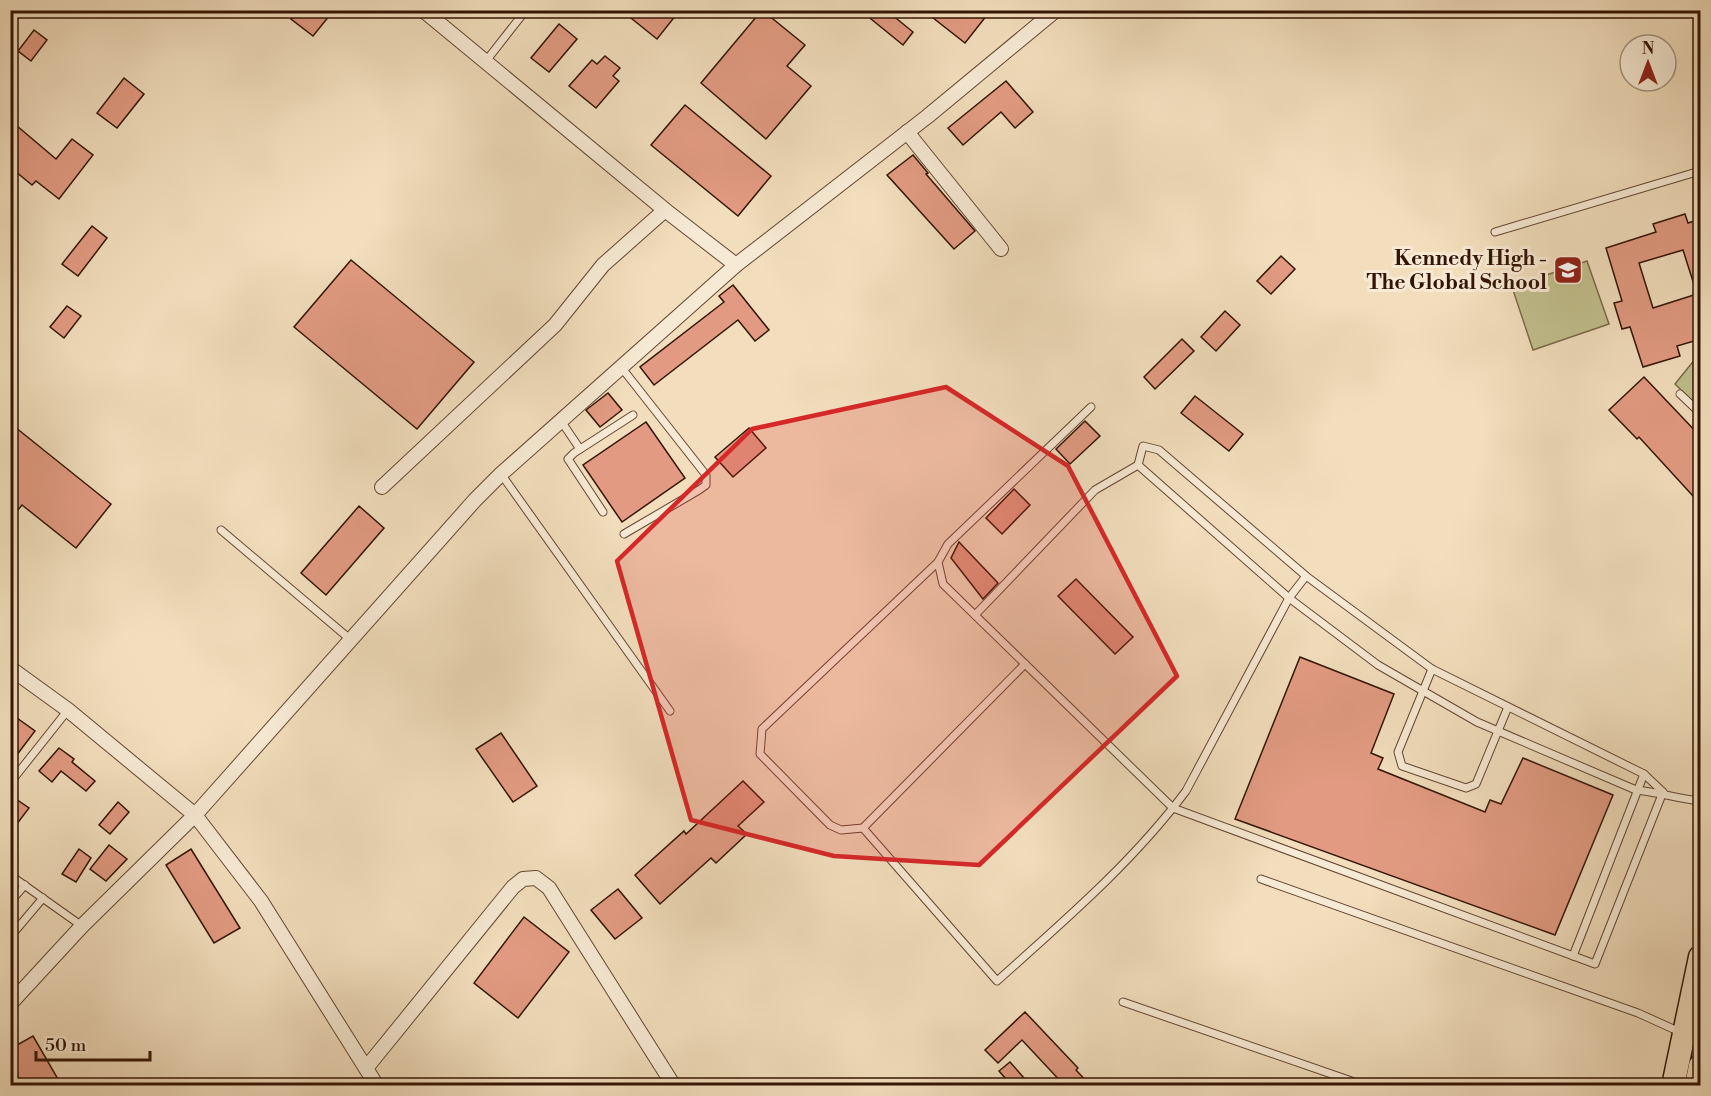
<svg xmlns="http://www.w3.org/2000/svg" width="1711" height="1096" font-family="'Libre Bodoni',serif">
<style>
.green{fill:#c1bf8d;stroke:#7a6a48;stroke-width:1.5}
.building{fill:#e29b82;stroke:#331404;stroke-width:1.5;fill-rule:evenodd}
.lines{fill:none;stroke-linecap:round;stroke-linejoin:round}
.service-casing{stroke:#634632;stroke-width:9}
.minor-casing{stroke:#634632;stroke-width:16}
.primary-casing{stroke:#331404;stroke-width:25}
.service{stroke:#f7ead4;stroke-width:7}
.minor{stroke:#f7ead4;stroke-width:14}
.primary{stroke:#f2debd;stroke-width:22}
.marked{fill:#d62828;fill-opacity:0.2;stroke:#d62828;stroke-width:4.5;stroke-linejoin:round}
.labels{text-anchor:middle;stroke-width:6;stroke-linejoin:round;paint-order:stroke}
.poi-label{font-size:21px;font-weight:bold;fill:#331404;stroke:#f7ead4;text-anchor:end}
</style>
<rect width="100%" height="100%" fill="#f2debd"/>
<filter id="stains"><feTurbulence type="fractalNoise" baseFrequency=".00333" numOctaves="4"/><feColorMatrix values="0 0 0 0 .2 0 0 0 0 .09 0 0 0 0 .02 0 0 0 .5 -.17"/></filter>
<radialGradient id="worn" r=".72"><stop offset=".6" stop-color="#630" stop-opacity="0"/><stop offset="1" stop-color="#630" stop-opacity=".3"/></radialGradient>
<g class="green">
<polygon points="1587,261 1609,324 1533,350 1512,287"/>
<polygon points="1700,346 1700,409 1675,384 1696,358"/>
</g>
<g class="building">
<polygon points="298,10 334,10 313,36 291,19"/>
<polygon points="621,10 680,10 657,39"/>
<polygon points="762,10 805,45 787,66 811,86 766,139 701,83"/>
<polygon points="860,10 886,10 913,32 903,45"/>
<polygon points="923,10 991,10 965,43"/>
<polygon points="559,24 577,39 549,72 531,58"/>
<polygon points="34,30 47,40 31,61 18,51"/>
<polygon points="605,56 620,68 613,76 619,81 596,108 569,86 592,60 597,64"/>
<polygon points="124,78 144,94 117,128 97,113"/>
<polygon points="1006,81 1033,112 1015,128 1001,112 963,145 948,128"/>
<polygon points="685,105 771,176 738,216 651,145"/>
<polygon points="10,120 56,159 72,139 93,155 59,199 36,181 32,185 10,167"/>
<polygon points="913,155 928,173 926,174 975,231 954,249 887,175"/>
<path d="M1685,214l3,9 13,-4v120l-24,7 3,10 -37,11 -13,-40 -8,2 -8,-26 8,-2 -16,-53 50,-16 -3,-8zM1683,250l14,44 -44,14 -14,-45z"/>
<polygon points="92,226 107,238 78,276 62,264"/>
<polygon points="1281,256 1295,269 1271,294 1257,281"/>
<polygon points="351,260 474,362 417,429 294,327"/>
<polygon points="733,285 769,330 755,341 738,320 654,385 640,367 724,302 719,296"/>
<polygon points="67,306 81,316 64,338 50,327"/>
<polygon points="1225,311 1240,325 1216,351 1201,337"/>
<polygon points="1182,339 1194,351 1155,389 1144,377"/>
<polygon points="1644,377 1701,437 1701,490 1693,496 1639,437 1637,439 1609,410"/>
<polygon points="608,393 622,410 600,427 586,410"/>
<polygon points="1195,396 1243,434 1229,451 1181,413"/>
<polygon points="1085,421 1100,436 1070,464 1056,449"/>
<polygon points="646,422 685,478 622,522 583,465"/>
<polygon points="10,423 111,504 76,548 22,505 10,520"/>
<polygon points="749,428 766,448 733,477 715,457"/>
<polygon points="1014,489 1030,505 1002,534 986,518"/>
<polygon points="359,506 384,528 326,595 301,573"/>
<polygon points="959,542 998,583 983,599 951,558"/>
<polygon points="1076,579 1133,637 1115,654 1058,596"/>
<polygon points="1300,657 1394,694 1371,753 1383,758 1378,769 1485,812 1490,800 1501,804 1523,758 1613,795 1555,935 1235,819"/>
<polygon points="10,713 35,731 10,764"/>
<polygon points="501,733 537,786 513,802 476,749"/>
<polygon points="59,748 74,759 72,762 95,781 86,791 61,771 52,782 39,771"/>
<polygon points="743,781 764,802 738,826 747,834 716,863 711,858 660,904 635,875 684,831 686,834"/>
<polygon points="10,795 29,808 10,833"/>
<polygon points="118,802 129,812 110,834 99,825"/>
<polygon points="109,845 127,859 106,881 90,869"/>
<polygon points="79,849 91,858 76,882 62,874"/>
<polygon points="191,849 240,928 214,943 166,865"/>
<polygon points="618,889 642,918 615,939 591,910"/>
<polygon points="524,917 569,952 518,1018 474,983"/>
<polygon points="1025,1012 1078,1068 1076,1070 1091,1086 1065,1086 1022,1040 998,1063 985,1050"/>
<polygon points="33,1036 62,1086 10,1086 10,1049"/>
<polygon points="1010,1062 1031,1086 1012,1086 999,1071"/>
</g>
<g class="lines">
<g class="service-casing">
<g id="service">
<polyline points="486,61 526,10"/>
<polyline points="1495,232 1700,171"/>
<polyline points="621,367 706,475 706,485 699,490 624,534"/>
<polyline points="1680,394 1700,413"/>
<polyline points="1091,407 948,544 938,562 943,584 1173,808 1595,964 1663,792"/>
<polyline points="561,421 580,449"/>
<path d="M1138,465l151,133 89,67 99,57 159,68c22,2 43,9 64,11"/>
<polyline points="501,474 670,711"/>
<polyline points="603,512 568,459 574,453 633,415"/>
<polyline points="221,530 351,640"/>
<polyline points="975,615 1095,490 1138,465 1143,446 1159,450 1306,576 1432,669 1644,774 1663,792"/>
<path d="M1025,664l-162,164 134,153c67,-60 135,-118 189,-190l103,-193 17,-22"/>
<polyline points="1432,669 1398,752 1402,766 1466,788 1476,784 1508,707"/>
<polyline points="10,783 68,710"/>
<polyline points="863,828 841,830 830,825 760,754 762,729 938,562"/>
<polyline points="10,875 82,926"/>
<polyline points="1261,879 1638,1013 1680,1032"/>
<polyline points="10,902 25,885"/>
<polyline points="10,937 43,898"/>
<polyline points="1573,956 1644,774"/>
<polyline points="1123,1002 1366,1086"/>
</g>
</g>
<g class="minor-casing">
<g id="minor">
<polyline points="423,10 665,210 736,265"/>
<polyline points="907,132 1001,249"/>
<polyline points="382,487 555,325 603,265 665,210"/>
<polyline points="10,668 68,710 195,815 261,901 377,1086"/>
<polyline points="10,1004 82,926 195,815 475,500 501,474 736,265 928,116 1056,10"/>
<polyline points="367,1067 513,887 523,879 536,878 549,888 674,1086"/>
</g>
</g>
<g class="primary-casing">
<g id="primary">
<polyline points="1673,1086 1700,957"/>
<polyline points="1696,1086 1700,1066"/>
</g>
</g>
<use href="#service" class="service"/>
<use href="#minor" class="minor"/>
<use href="#primary" class="primary"/>
</g>
<path class="marked" d="M946,387l122,79 109,210 -198,189 -145,-9 -143,-36 -74,-259 135,-132z"/>
<defs>
<g id="school-square" transform="scale(1.5)"><rect x="-9" y="-9" width="18" height="18" rx="4" fill="#8f2418" stroke="#f7ead4"/><path d="M0-5L7-2L0 1L-7-2ZM-4 1L0 2.5L4 1V4Q0 6-4 4Z" fill="#fff"/></g>
</defs>
<g fill-rule="evenodd">
<use href="#school-square" x="1568" y="270"/>
</g>
<g class="labels">
<g class="poi-label">
<text x="1547" y="265">Kennedy High -<tspan x="1547" dy="24">The Global School</tspan></text>
</g>
</g>
<rect width="1711" height="1096" fill="none" stroke="#f2debd" stroke-width="36"/>
<rect x="12" y="12" width="1687" height="1072" fill="none" stroke="#331404" stroke-width="3"/>
<rect x="18" y="18" width="1675" height="1060" fill="none" stroke="#331404" stroke-width="1.5"/>
<g transform="translate(1648 63)"><circle r="28" fill="#f7ead4" stroke="#a99481" stroke-width="1.5"/>
<path d="M0-4.5L10 22L0 15L-10 22Z" fill="#8f2418"/>
<text y="-9" font-size="16" font-weight="bold" text-anchor="middle" fill="#331404">N</text>
</g>
<path d="M36 1051v9h114v-9" fill="none" stroke="#331404" stroke-width="3"/>
<text x="45" y="1051" font-size="18" fill="#331404" stroke="#f7ead4" stroke-width="4.5" paint-order="stroke">50 m</text>
<rect width="100%" height="100%" filter="url(#stains)"/>
<rect width="100%" height="100%" fill="url(#worn)"/>
</svg>
